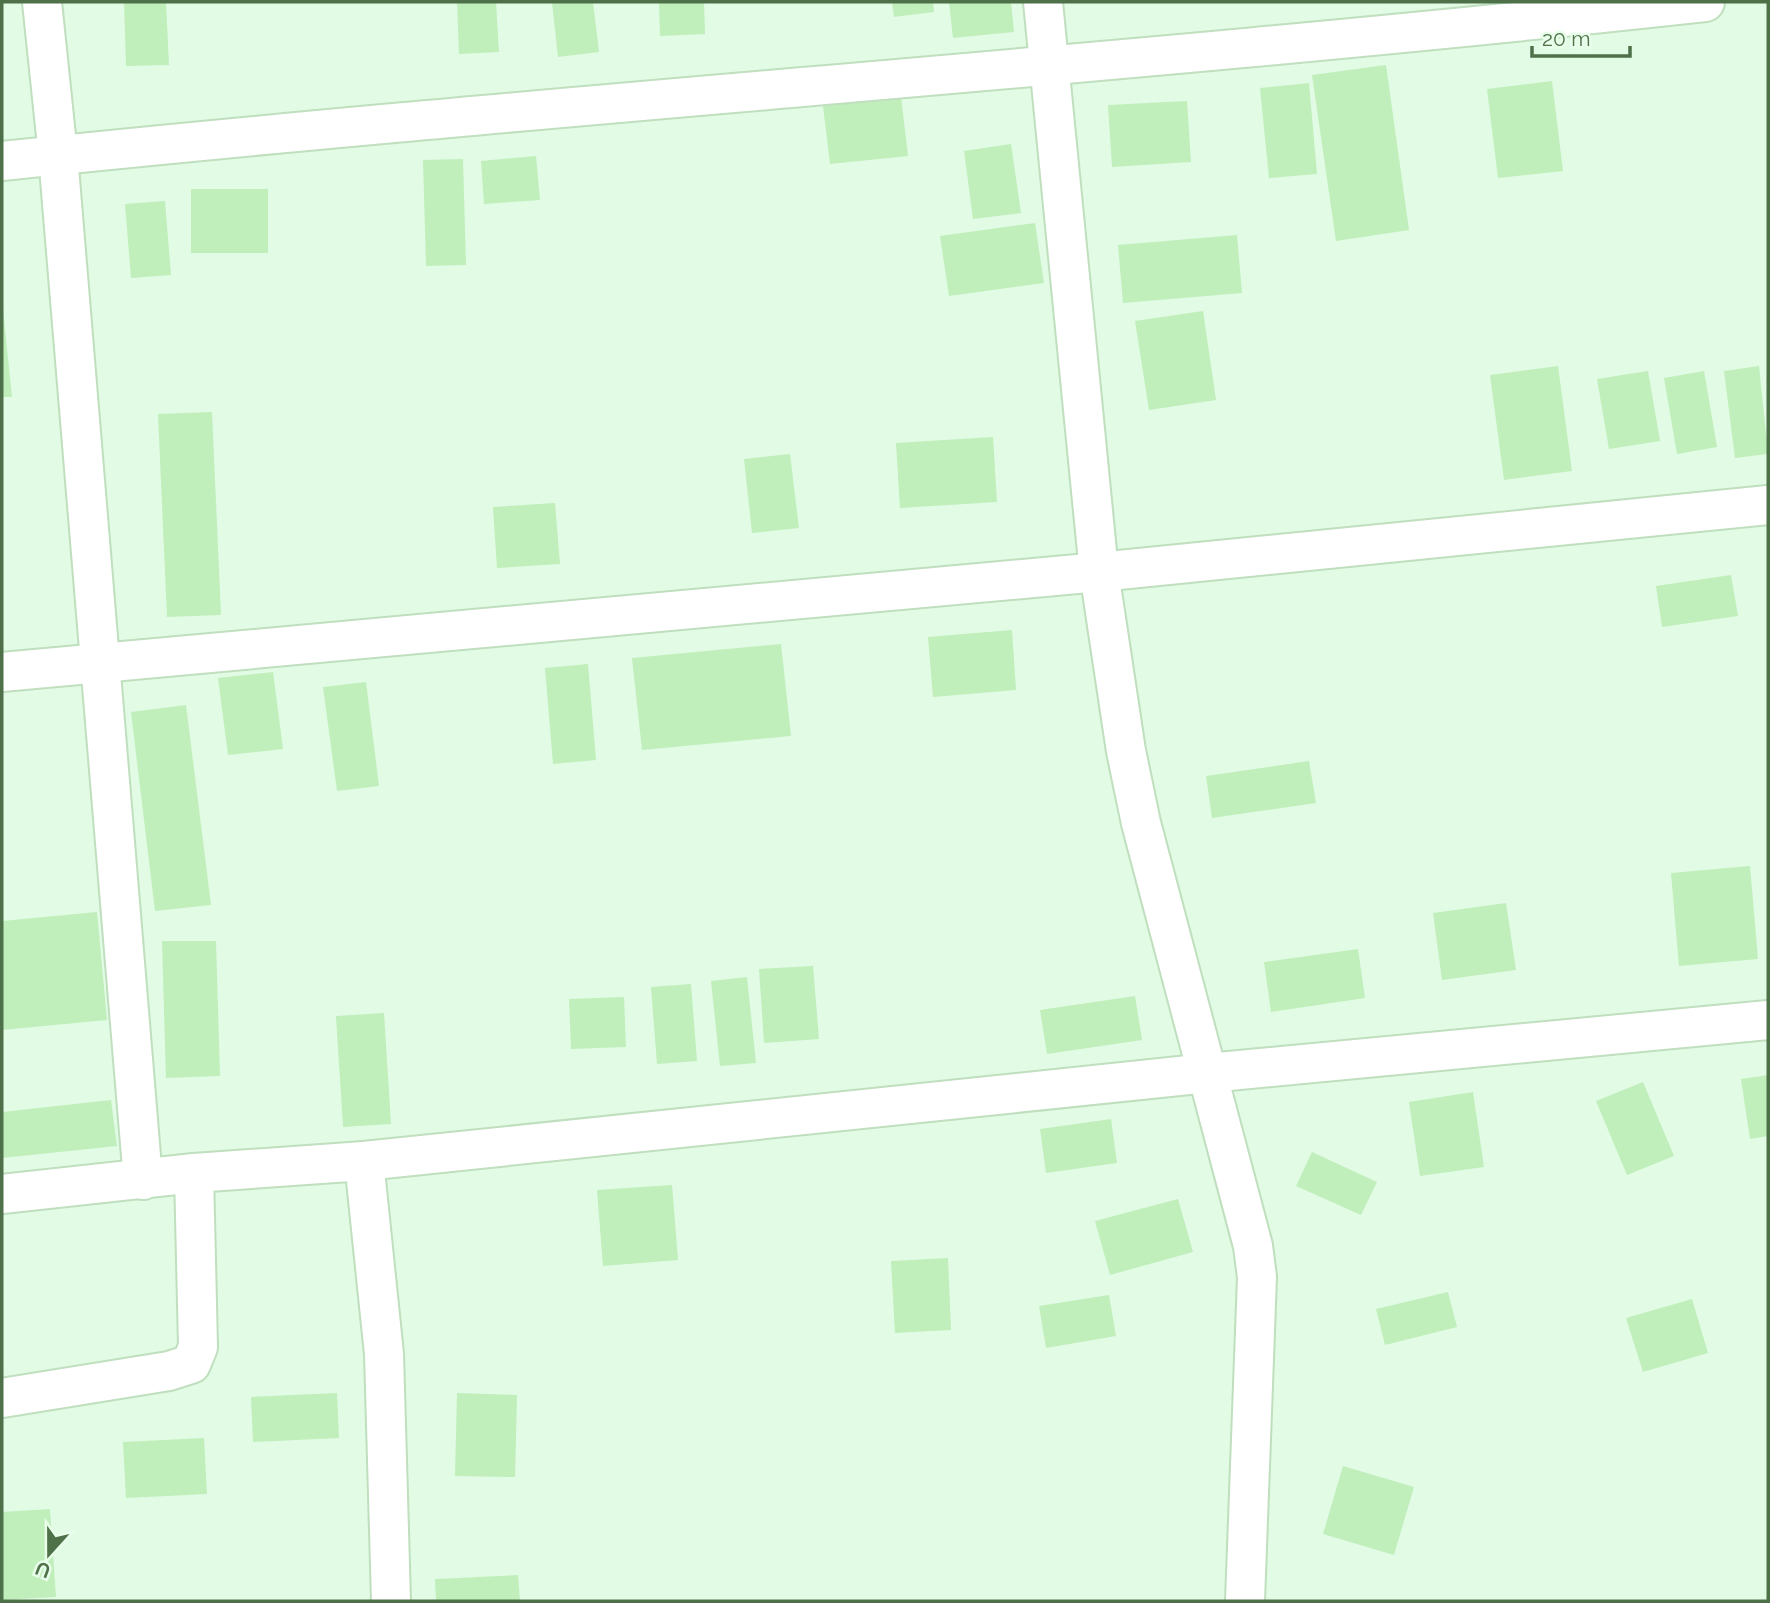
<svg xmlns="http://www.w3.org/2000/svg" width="1770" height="1603" font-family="Raleway,sans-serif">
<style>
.building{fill:#c0efbb}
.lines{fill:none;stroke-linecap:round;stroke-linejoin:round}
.minor-casing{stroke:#bfdfbe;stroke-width:42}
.minor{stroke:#fff;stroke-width:38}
</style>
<rect width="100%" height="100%" fill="#e2fbe5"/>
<g class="building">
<polygon points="124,2 166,2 169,65 126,66"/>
<polygon points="457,2 496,2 499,52 459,54"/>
<polygon points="552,2 593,2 599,52 558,57"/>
<polygon points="659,2 704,2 705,34 660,36"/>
<polygon points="892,2 933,2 934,12 894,17"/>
<polygon points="949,2 1011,2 1014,32 953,38"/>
<polygon points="1386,65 1409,230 1336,241 1312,75"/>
<polygon points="1552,81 1563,171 1498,178 1487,89"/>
<polygon points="1309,83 1317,174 1269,178 1260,88"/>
<polygon points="901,97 908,156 830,164 823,106"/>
<polygon points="1187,101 1191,162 1112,167 1108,105"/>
<polygon points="1011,144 1021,213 973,219 964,151"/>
<polygon points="536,156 540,200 484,204 481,161"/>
<polygon points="463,159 466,265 426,266 423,160"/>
<rect x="191" y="189" width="77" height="64"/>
<polygon points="165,201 171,275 131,278 125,204"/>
<polygon points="1035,223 1044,283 949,296 940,236"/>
<polygon points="1237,235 1242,293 1123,303 1118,245"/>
<polygon points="2,300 12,397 2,397"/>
<polygon points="1203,311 1216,400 1149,410 1135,321"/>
<polygon points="1558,366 1572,471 1504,480 1490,375"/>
<polygon points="1759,366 1768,454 1735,458 1724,371"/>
<polygon points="1648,371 1660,441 1609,449 1597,379"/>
<polygon points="1704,371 1717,447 1677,454 1664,378"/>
<polygon points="212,412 221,615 167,617 158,414"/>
<polygon points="993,437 997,502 900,508 896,443"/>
<polygon points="790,454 799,528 752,533 744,459"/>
<polygon points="555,503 560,564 497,568 493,507"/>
<polygon points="1731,575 1738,616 1662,627 1656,586"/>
<polygon points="1012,630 1016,690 933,697 928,637"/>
<polygon points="781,644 791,736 642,750 632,658"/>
<polygon points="588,664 596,760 553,764 545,668"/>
<polygon points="273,672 283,749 228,755 218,678"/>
<polygon points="366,682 379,786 337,791 323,687"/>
<polygon points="186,705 211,905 155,911 131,712"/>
<polygon points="1309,761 1316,803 1212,818 1206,776"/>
<polygon points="1750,866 1758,959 1679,966 1671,873"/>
<polygon points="1506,903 1516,970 1442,980 1433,913"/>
<polygon points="97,912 107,1020 2,1030 2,921"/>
<polygon points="162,941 216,941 220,1076 166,1078"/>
<polygon points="1358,949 1365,998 1271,1012 1264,962"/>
<polygon points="813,966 819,1039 764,1043 759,969"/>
<polygon points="747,977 756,1063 720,1066 711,981"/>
<polygon points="691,984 697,1061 657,1064 651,987"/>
<polygon points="1135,996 1142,1040 1047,1054 1040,1010"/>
<polygon points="624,997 626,1047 571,1049 569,999"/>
<polygon points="384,1013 391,1124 343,1127 336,1016"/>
<polygon points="1768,1075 1768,1136 1750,1139 1741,1079"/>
<polygon points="1643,1082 1674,1156 1627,1175 1596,1101"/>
<polygon points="1473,1092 1484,1167 1420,1176 1409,1102"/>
<polygon points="111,1100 117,1146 2,1158 2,1112"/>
<polygon points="1111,1119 1117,1163 1046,1173 1040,1129"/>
<polygon points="1312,1152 1377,1182 1361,1215 1296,1186"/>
<polygon points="672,1185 678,1260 603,1266 597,1190"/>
<polygon points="1178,1199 1193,1252 1110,1275 1095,1221"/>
<polygon points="948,1258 951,1330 895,1333 891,1261"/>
<polygon points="1448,1292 1457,1327 1385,1345 1376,1309"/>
<polygon points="1109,1295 1116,1336 1046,1348 1039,1306"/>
<polygon points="1692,1299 1708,1353 1643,1372 1626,1318"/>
<polygon points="337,1393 339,1438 253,1442 251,1397"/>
<polygon points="457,1393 517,1395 515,1477 455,1476"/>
<polygon points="204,1438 207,1494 126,1498 123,1442"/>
<polygon points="1343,1466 1414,1487 1394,1555 1323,1534"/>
<polygon points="50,1509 56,1597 2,1600 2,1512"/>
<polygon points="518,1575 520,1601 436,1601 435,1579"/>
</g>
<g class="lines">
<g class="minor-casing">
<g id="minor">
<polyline points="42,2 58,155 143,1180"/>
<polyline points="1043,2 1099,572 1126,751 1141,823 1253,1246 1257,1277 1245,1601"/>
<path d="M2,161c567,-59 1136,-97 1703,-159"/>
<polyline points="2,672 1099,572 1768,505"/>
<polyline points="364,1161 384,1354 391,1601"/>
<polyline points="2,1194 194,1173 364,1161 1208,1073 1768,1020"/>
<polyline points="2,1398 169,1371 191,1364 198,1347 194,1173"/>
</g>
</g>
<use href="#minor" class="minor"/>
</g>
<rect width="1770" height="1603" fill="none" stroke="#4f714a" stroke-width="7"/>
<g transform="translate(49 1554) rotate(201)" stroke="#e8feea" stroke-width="5" paint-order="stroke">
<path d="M0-5L12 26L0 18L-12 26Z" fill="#4f714a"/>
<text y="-10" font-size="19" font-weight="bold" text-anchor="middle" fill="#4f714a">U</text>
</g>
<path d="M1532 46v10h98v-10" fill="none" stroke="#4f714a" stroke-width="3.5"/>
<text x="1542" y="46" font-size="21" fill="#4f714a" stroke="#e8feea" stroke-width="5" paint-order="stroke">20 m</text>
</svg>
